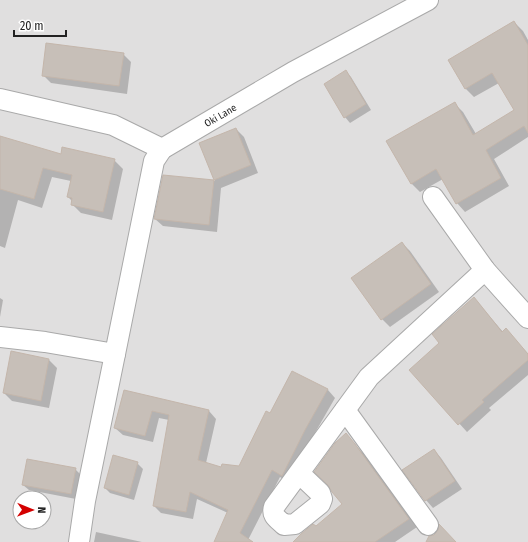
<svg xmlns="http://www.w3.org/2000/svg" width="528" height="542" font-family="'Fira Sans Condensed',sans-serif">
<style>
.residential{fill:#e0dfdf;fill-rule:evenodd}
.shadow{fill:#0003}
.building{fill:#c7bfb8;stroke:#c4b6ab}
.lines{fill:none;stroke-linecap:round;stroke-linejoin:round}
.street-casing{stroke:#a9a9a9;stroke-width:22}
.street{stroke:#fff;stroke-width:20}
.labels{text-anchor:middle;stroke-width:4;stroke-linejoin:round;paint-order:stroke}
.street-label{font-size:10px;fill:#222;stroke:#fff}
</style>
<rect width="100%" height="100%" fill="#f2efe9"/>
<path class="residential" d="M0,0h528v542h-528zM20,498h24v24h-24z"/>
<g class="shadow">
<polygon points="514,22 523,31 528,40 528,137 494,159 509,186 465,212 457,203 443,179 420,192 411,183 454,103 463,112 476,134 515,110 499,83 474,97 465,88"/>
<polygon points="123,54 131,62 127,94 51,83 43,75"/>
<polygon points="345,71 351,77 371,110 350,123 345,117"/>
<polygon points="236,129 244,137 258,173 221,188 217,232 163,226 155,219 164,176 215,181 201,143"/>
<polygon points="0,137 62,155 114,160 123,169 112,220 81,213 72,204 72,201 68,197 71,181 52,177 42,208 18,200 5,248 0,246"/>
<polygon points="402,243 410,251 439,292 390,327 382,319"/>
<polygon points="0,298 3,300 0,317"/>
<polygon points="474,298 503,332 506,330 528,354 528,375 489,408 491,410 467,432 411,370 441,343"/>
<polygon points="49,360 57,368 49,408 12,401 4,393"/>
<polygon points="292,372 328,390 335,398 312,438 290,483 280,477 248,540 251,542 215,542 228,513 197,499 193,519 161,513 154,506 169,420 159,418 153,442 123,435 115,428 124,391 209,411 216,419 206,463 221,468 239,468 271,414"/>
<polygon points="353,443 363,453 417,527 395,542 294,542 316,528 344,504"/>
<polygon points="434,450 441,458 462,489 433,508 426,500"/>
<polygon points="137,463 143,469 134,500 110,493 105,488"/>
<polygon points="75,469 80,474 76,499 29,490 23,485"/>
<polygon points="96,532 142,542 94,542"/>
</g>
<g class="building">
<polygon points="514,21 528,45 528,133 524,126 486,150 501,178 456,204 436,169 411,184 386,141 455,102 473,135 514,110 492,73 465,89 448,60"/>
<polygon points="46,43 124,53 119,86 42,76"/>
<polygon points="346,70 366,104 344,118 324,84"/>
<polygon points="236,128 251,165 214,180 199,143"/>
<polygon points="0,136 61,154 62,147 115,159 103,212 71,205 72,198 67,197 72,175 43,168 34,199 0,189"/>
<polygon points="163,175 214,180 209,225 154,219"/>
<polygon points="402,242 431,284 381,320 351,278"/>
<polygon points="474,297 502,332 506,328 528,354 528,360 482,400 484,402 458,425 409,370 439,343 432,334"/>
<polygon points="11,351 49,359 41,401 3,393"/>
<polygon points="292,371 328,389 305,430 282,476 272,470 240,533 253,542 214,542 228,510 190,492 186,512 153,506 169,415 152,411 145,436 114,428 124,390 209,410 198,460 221,467 222,464 239,466 266,411 270,413"/>
<polygon points="346,433 355,444 409,519 375,542 293,542 301,534 313,524 316,526 342,504 332,492 328,485 314,472 335,443"/>
<polygon points="434,449 455,481 425,501 402,470"/>
<polygon points="113,455 138,462 129,495 104,488"/>
<polygon points="27,459 76,468 71,494 22,485"/>
<polygon points="439,524 456,542 426,542 429,536 434,535 438,530"/>
</g>
<g class="lines">
<g class="street-casing">
<g id="street">
<polyline points="0,99 113,125 162,149"/>
<polyline points="433,197 485,270 528,318"/>
<polyline points="0,337 45,342 115,354 154,161 162,149 293,72 428,0"/>
<polyline points="345,410 428,525"/>
<path d="M299,473l21,20 2,6 -2,5 -25,20 -11,1c-6,-6 -13,-9 -10,-18l95,-130 116,-107"/>
<polyline points="79,542 85,501 115,354"/>
</g>
</g>
<use href="#street" class="street"/>
</g>
<g class="labels">
<g class="street-label">
<text transform="translate(220 115) rotate(-30)" y="4">Oki Lane</text>
</g>
</g>
<g transform="translate(32 510) rotate(91)"><circle r="19" fill="#ffffff" stroke="#a7a7a7"/>
<path d="M0-3L7 15L0 10L-7 15Z" fill="#d40000"/>
<text y="-6" font-size="11" font-weight="bold" text-anchor="middle" fill="#222222">N</text>
</g>
<path d="M14 30v6h52v-6" fill="none" stroke="#222222" stroke-width="2"/>
<text x="20" y="30" font-size="12" fill="#222222" stroke="#ffffff" stroke-width="3" paint-order="stroke">20 m</text>
</svg>
